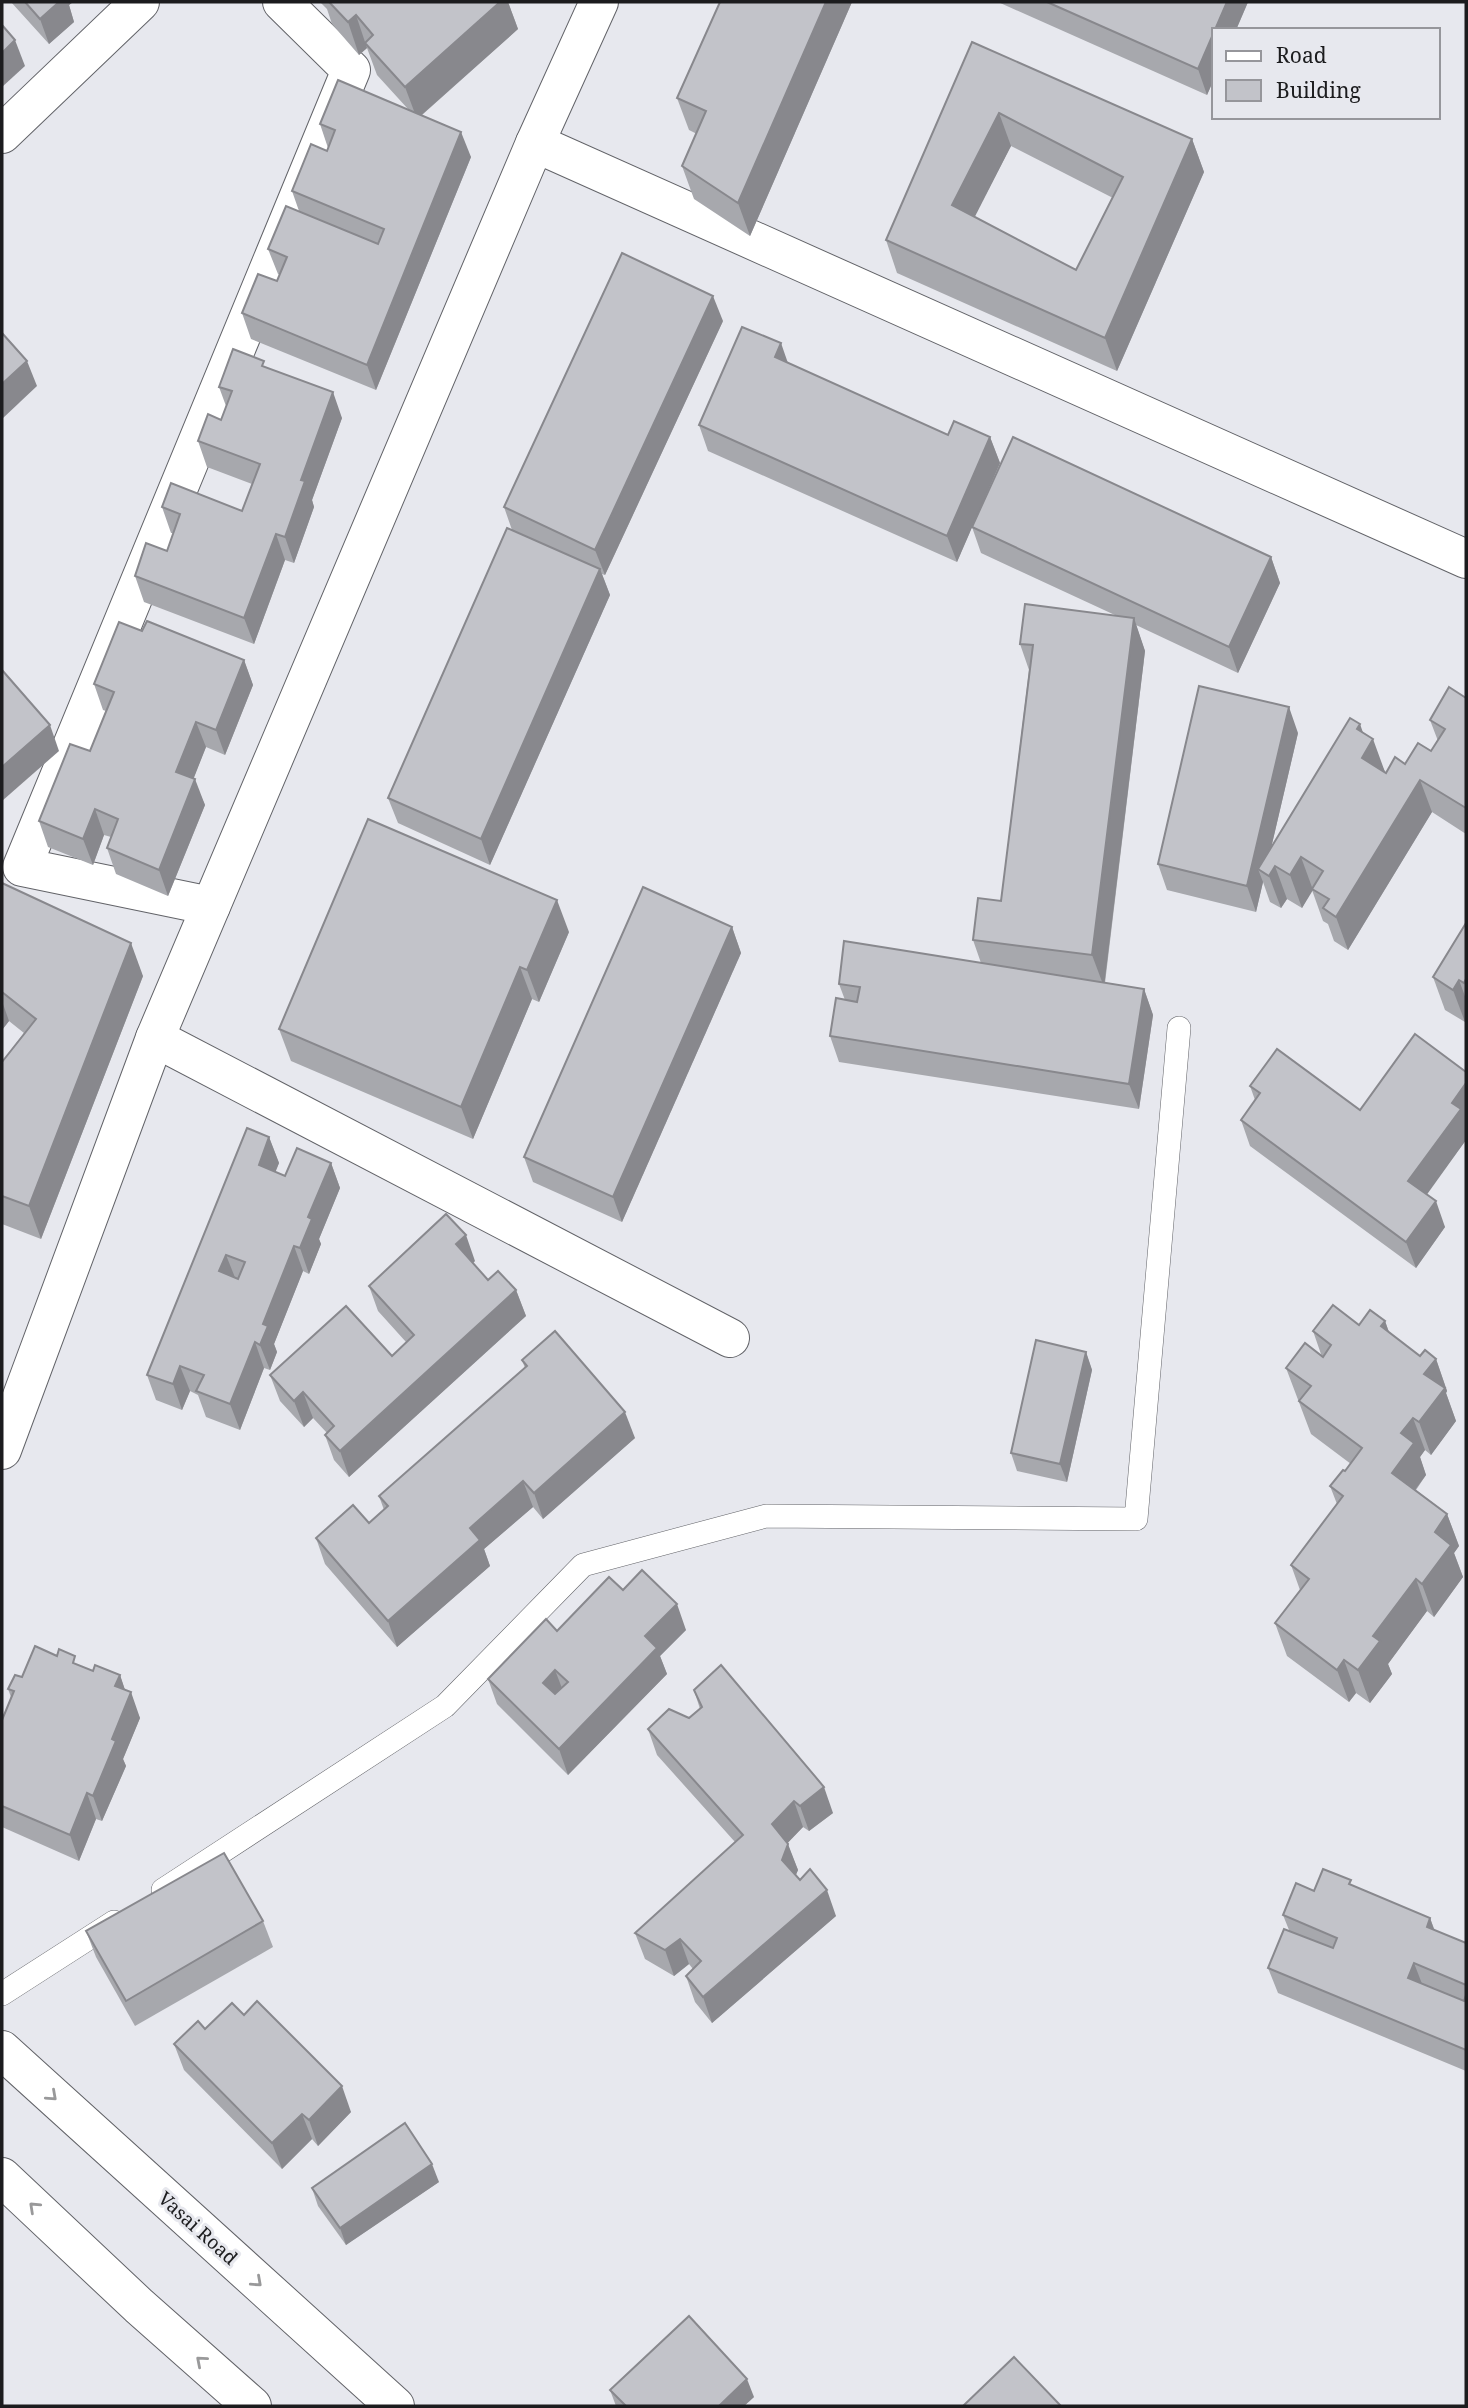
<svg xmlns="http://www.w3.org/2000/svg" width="1468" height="2408" font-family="'Noto Serif',serif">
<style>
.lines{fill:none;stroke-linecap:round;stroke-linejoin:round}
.service-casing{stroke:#626368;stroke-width:24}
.minor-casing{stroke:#626368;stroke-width:40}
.primary-casing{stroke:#626368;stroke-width:40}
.service{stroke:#fff;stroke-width:23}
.minor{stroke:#fff;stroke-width:38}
.primary{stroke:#fff;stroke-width:38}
.wall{fill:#a7a8ad;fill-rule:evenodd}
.shaded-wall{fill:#88888d}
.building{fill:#c2c3c9;stroke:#88888d;stroke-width:2;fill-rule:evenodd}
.oneway{stroke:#99999a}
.labels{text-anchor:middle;stroke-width:6;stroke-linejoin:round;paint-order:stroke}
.street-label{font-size:19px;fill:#1c1c1e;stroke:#e7e8ee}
</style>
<rect width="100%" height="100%" fill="#e7e8ee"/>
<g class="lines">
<g class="service-casing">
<g id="service">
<polyline points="163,1890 445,1706 583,1565 766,1516 1136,1519 1179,1028"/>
<polyline points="2,1994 114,1922"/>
</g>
</g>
<g class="minor-casing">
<g id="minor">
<polyline points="2,134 140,2"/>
<polyline points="535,143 1466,559"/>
<polyline points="211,906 22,867 351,70 282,2"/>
<polyline points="155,1038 730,1338"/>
</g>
</g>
<g class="primary-casing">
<g id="primary">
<polyline points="2,1450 155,1038 535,143 599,2"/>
<polyline points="2,2050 395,2406"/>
<polyline points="2,2177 139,2306 252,2406"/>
</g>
</g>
<use href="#service" class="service"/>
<use href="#minor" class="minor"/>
<use href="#primary" class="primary"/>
</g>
<g class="wall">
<polygon points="11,2 73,2 69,5 74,22 49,44"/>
<polygon points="320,2 508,2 518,29 422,115 471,157 376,390 251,339 242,313 277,281 280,275 278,274 268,249 299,211 292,191 327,151 328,148 320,124 408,109 377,75 367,48 359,55 332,24 327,9"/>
<polygon points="720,2 852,2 750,236 694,199 682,166 697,134 689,130 677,98"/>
<polygon points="998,2 1248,2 1236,30 1214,30 1214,79 1207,95"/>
<path d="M972,42l220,97 12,33 -87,199 -220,-98 -11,-33zM1011,146l102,52 -37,72 -102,-53z"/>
<polygon points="723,321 605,575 602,574 610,595 490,865 398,823 388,798 512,530 504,507"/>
<polygon points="266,367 342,418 312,500 314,507 294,563 285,560 254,644 144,602 135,576 167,551 173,533 171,533 162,507 242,511 252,484 207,467 198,441 221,420 226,406 219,387"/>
<polygon points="699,425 990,437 1000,463 976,518 1271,557 1280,583 1238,673 1136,625 1145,651 1105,983 1144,989 1153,1015 1139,1109 839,1062 830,1036 845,1000 839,984 981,963 973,940 1001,901 1029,670 1020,644 1117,616 981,553 972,527 957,562 708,451"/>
<polygon points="142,631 244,660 253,685 225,755 206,747 193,779 205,805 168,896 116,874 107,848 111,837 104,835 93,865 48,847 39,821 90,751 106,711 103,710 94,684"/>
<polygon points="1466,698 1466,834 1432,812 1348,950 1334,941 1328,924 1323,921 1312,890 1302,908 1287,899 1281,908 1270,902 1263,882 1256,912 1167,890 1158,864 1298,733 1271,848 1363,733 1386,773 1431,751 1438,741 1430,720"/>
<polygon points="2,883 143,976 41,1239 2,1224 2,1062 24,1033 9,1021 2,1030"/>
<polygon points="1466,923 1466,1020 1465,1022 1445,1010 1433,977"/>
<polygon points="732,927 741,953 622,1222 533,1182 524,1157"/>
<polygon points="569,932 539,1002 532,999 473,1139 291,1061 279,1029"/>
<polygon points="1250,1086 1360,1110 1466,1123 1466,1140 1426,1194 1445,1227 1416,1268 1250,1146 1241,1120 1255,1100"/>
<polygon points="269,1137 279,1163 275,1172 285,1176 331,1163 340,1188 319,1239 321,1244 309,1274 303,1271 274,1344 277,1352 270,1370 264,1368 240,1430 206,1417 198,1395 190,1391 182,1410 156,1400 147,1375"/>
<polygon points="475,1261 473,1263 488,1280 516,1290 526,1316 349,1477 334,1460 325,1435 327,1433 313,1418 304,1427 280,1401 270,1375 392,1356 406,1342 378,1311 369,1286"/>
<polygon points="1385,1321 1389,1332 1420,1356 1436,1359 1447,1391 1446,1393 1456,1421 1431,1455 1425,1450 1420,1457 1426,1475 1416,1490 1447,1514 1459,1546 1454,1553 1463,1577 1434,1617 1427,1611 1388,1664 1392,1674 1370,1703 1356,1693 1349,1702 1287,1656 1275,1623 1300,1590 1291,1565 1337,1504 1330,1486 1345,1471 1351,1464 1311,1434 1286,1368 1322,1357 1313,1331"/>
<polygon points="1086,1352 1092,1370 1067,1482 1017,1471 1011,1453"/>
<polygon points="522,1360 635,1438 543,1519 533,1507 484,1549 490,1566 397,1647 325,1564 316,1538 369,1523 384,1510 379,1496 525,1368"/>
<polygon points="623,1590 686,1630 660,1656 667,1674 568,1775 497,1704 488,1679 557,1631"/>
<polygon points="78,1665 93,1671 120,1675 125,1690 140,1718 123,1759 126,1766 102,1821 96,1819 79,1861 2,1827 2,1720 11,1697 8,1689 22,1677"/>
<polygon points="694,1690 833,1813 809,1831 803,1827 787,1843 798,1870 796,1875 836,1916 712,2023 695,2002 686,1976 693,1969 689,1964 674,1976 645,1959 635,1933 735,1842 657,1755 648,1729 689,1718 700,1709"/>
<polygon points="1353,1886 1430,1918 1435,1931 1466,1943 1466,1942 1466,2071 1278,1993 1268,1968 1289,1930 1283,1915 1314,1891"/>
<polygon points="263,1921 273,1947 135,2026 96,1957 86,1931"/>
<polygon points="244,2015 351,2112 318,2146 312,2139 282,2169 184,2070 174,2044 205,2029"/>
<polygon points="439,2182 346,2245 318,2206 312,2188"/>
<polygon points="610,2390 754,2397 744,2406 616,2406"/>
</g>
<g class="shaded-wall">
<polygon points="59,2 73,2 69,5 74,22 49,44 40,19"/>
<polygon points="500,2 508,2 518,29 417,119 405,87"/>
<polygon points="826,2 852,2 750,236 738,203"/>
<polygon points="1227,2 1248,2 1236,30 1215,30"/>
<polygon points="356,15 367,48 359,55 348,22"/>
<polygon points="1214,32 1214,79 1207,95 1198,69"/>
<polygon points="15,40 25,66 2,87 2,53"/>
<polygon points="999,113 1011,146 964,238 952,205"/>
<polygon points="461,132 471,157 376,390 367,365"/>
<polygon points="1192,139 1204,172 1117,371 1105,338"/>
<polygon points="713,296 723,321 605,575 595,550"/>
<polygon points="781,343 790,369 775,357"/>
<polygon points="27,361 37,386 2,419 2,384"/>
<polygon points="333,392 342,418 312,500 314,507 294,563 285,537 301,480"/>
<polygon points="990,437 1000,463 957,562 947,536"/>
<polygon points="276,534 285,560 254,644 244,618"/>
<polygon points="1271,557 1280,583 1238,673 1229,647"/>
<polygon points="600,569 610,595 490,865 481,839"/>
<polygon points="1134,618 1145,651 1104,987 1092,955"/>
<polygon points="244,660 253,685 225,755 216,730"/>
<polygon points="1289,707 1298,733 1265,874 1258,869 1263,882 1256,912 1247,886"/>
<polygon points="196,722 206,747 186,798 176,772"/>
<polygon points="1360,724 1368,747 1373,739 1385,772 1362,758 1357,729"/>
<polygon points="50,725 59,751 2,801 2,767"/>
<polygon points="195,779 205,805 168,896 159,870"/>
<polygon points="1420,780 1432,812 1348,950 1336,917"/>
<polygon points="95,809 104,835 93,865 83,839"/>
<polygon points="1301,857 1313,890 1302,908 1290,875"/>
<polygon points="1275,866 1287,899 1281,908 1269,876"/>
<polygon points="557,900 569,932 539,1002 527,970"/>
<polygon points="732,927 741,953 622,1222 613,1197"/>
<polygon points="131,943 143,976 41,1239 29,1206"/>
<polygon points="520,967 532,999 473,1139 461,1107"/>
<polygon points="1459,980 1466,999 1466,1020 1465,1022 1453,990"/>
<polygon points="1144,989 1153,1015 1139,1109 1129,1084"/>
<polygon points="2,1001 9,1021 2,1030"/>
<polygon points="1466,1083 1466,1140 1418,1207 1408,1181 1452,1103"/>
<polygon points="269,1137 279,1163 268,1191 259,1165"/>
<polygon points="331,1163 340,1188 319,1239 321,1244 309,1274 300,1248 308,1217"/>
<polygon points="1436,1201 1445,1227 1416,1268 1406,1242"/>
<polygon points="466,1235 475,1261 465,1270 456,1244"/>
<polygon points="294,1246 303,1271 274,1344 277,1352 270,1370 260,1345 263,1324"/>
<polygon points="226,1255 236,1280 219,1271"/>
<polygon points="516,1290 526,1316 349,1477 340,1451"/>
<polygon points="1385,1321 1396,1353 1381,1326"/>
<polygon points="255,1342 264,1368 240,1430 230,1404"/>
<polygon points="1086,1352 1092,1370 1067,1482 1060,1464"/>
<polygon points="1436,1359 1447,1391 1446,1393 1456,1421 1431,1455 1419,1422 1424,1374"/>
<polygon points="180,1366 190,1391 182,1410 173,1384"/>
<polygon points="303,1392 313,1418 304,1427 294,1401"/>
<polygon points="625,1412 635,1438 543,1519 534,1493"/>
<polygon points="1413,1418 1425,1450 1420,1457 1426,1475 1404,1505 1392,1473 1401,1433"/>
<polygon points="523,1481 533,1507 484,1549 490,1566 397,1647 388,1621 470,1528"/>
<polygon points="1447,1514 1459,1546 1454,1553 1463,1577 1434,1617 1422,1584 1435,1532"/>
<polygon points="1416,1579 1427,1611 1388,1664 1392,1674 1370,1703 1358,1670 1373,1636"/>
<polygon points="677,1604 686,1630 660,1656 667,1674 568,1775 559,1749 645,1636"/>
<polygon points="1344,1660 1356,1693 1349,1702 1337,1670"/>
<polygon points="555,1670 565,1696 552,1709 543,1683"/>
<polygon points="120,1675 128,1699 131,1692 140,1718 123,1759 126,1766 102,1821 93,1796 112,1739 115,1686"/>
<polygon points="824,1787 833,1813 809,1831 800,1806"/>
<polygon points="87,1793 96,1819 79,1861 70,1835"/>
<polygon points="794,1801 803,1827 781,1850 772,1824"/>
<polygon points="788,1844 798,1870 791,1885 782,1860"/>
<polygon points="827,1890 836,1916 712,2023 703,1997"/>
<polygon points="1430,1918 1439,1944 1427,1927"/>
<polygon points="680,1939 689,1964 674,1976 665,1950"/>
<polygon points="1414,1963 1424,1989 1408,1978"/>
<polygon points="342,2086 351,2112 318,2146 309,2120"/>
<polygon points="302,2114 312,2139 282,2169 272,2143"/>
<polygon points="432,2164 439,2182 346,2245 340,2228"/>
<polygon points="747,2379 754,2397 744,2406 719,2406"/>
</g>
<g class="building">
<polygon points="25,2 59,2 40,19"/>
<polygon points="329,2 500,2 405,87 365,43 373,35 356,15 348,22"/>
<polygon points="720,2 826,2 738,203 682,166 706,111 677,98"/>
<polygon points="1047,2 1227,2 1198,69"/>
<polygon points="2,25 15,40 2,53"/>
<path d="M972,42l220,97 -87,199 -219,-98zM999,113l124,64 -47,93 -124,-65z"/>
<polygon points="338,80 461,132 367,365 242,313 258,274 277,281 287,257 268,249 286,206 378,244 384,229 292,191 311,144 327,151 335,130 320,124"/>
<polygon points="622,253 713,296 595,550 504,507"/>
<polygon points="742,327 781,343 775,357 948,435 954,421 990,437 947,536 699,425"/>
<polygon points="2,333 27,361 2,384"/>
<polygon points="233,349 264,361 262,366 333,392 301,480 305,481 285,537 276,534 244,618 135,576 146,543 167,551 180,514 162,507 171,483 242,511 260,464 198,441 208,414 221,420 232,391 219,387"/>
<polygon points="1013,437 1271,557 1229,647 972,527"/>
<polygon points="507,528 600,569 481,839 388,798"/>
<polygon points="1025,604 1134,618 1092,955 973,940 978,898 1001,901 1033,645 1020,644"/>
<polygon points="147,621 244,660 216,730 196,722 176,772 195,779 159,870 107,848 118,819 95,809 83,839 39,821 70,744 90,751 114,692 94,684 119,622 142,631"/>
<polygon points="2,670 50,725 2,767"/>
<polygon points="1199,686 1289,707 1247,886 1158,864"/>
<polygon points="1449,687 1466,698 1466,808 1420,780 1336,917 1323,908 1329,899 1312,889 1323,871 1301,857 1290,875 1275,866 1269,876 1258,869 1350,718 1360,724 1357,729 1373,739 1362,758 1386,773 1395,757 1405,764 1418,743 1431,751 1445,729 1430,720"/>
<polygon points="368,819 557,900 527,970 520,967 461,1107 279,1029"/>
<polygon points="2,883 131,943 29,1206 2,1196 2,1062 36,1019 2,992"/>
<polygon points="643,887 732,927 613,1197 524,1157"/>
<polygon points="1466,923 1466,979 1464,983 1459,980 1453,990 1433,977"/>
<polygon points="844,941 1144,989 1129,1084 830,1036 836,998 857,1002 860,987 839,984"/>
<polygon points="1415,1034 1466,1072 1466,1083 1452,1103 1461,1109 1408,1181 1436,1201 1406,1242 1241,1120 1260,1093 1250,1086 1277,1049 1360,1110"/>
<path d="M247,1128l22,9 -10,28 26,11 12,-28 34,15 -23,54 4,2 -12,29 -6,-2 -31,78 5,2 -8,19 -5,-3 -25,62 -34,-13 8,-16 -24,-9 -7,18 -26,-9zM226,1255l19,7 -7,17 -19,-8z"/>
<polygon points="446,1214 466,1235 456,1244 488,1280 498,1271 516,1290 340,1451 325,1435 334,1426 303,1392 294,1401 270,1375 346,1306 392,1356 414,1335 369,1286"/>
<polygon points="1333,1305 1359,1325 1370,1310 1385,1321 1381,1326 1420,1356 1425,1350 1436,1359 1424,1374 1445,1388 1419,1422 1413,1418 1401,1433 1414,1443 1392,1473 1447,1514 1435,1532 1451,1545 1422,1584 1416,1579 1373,1636 1380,1641 1358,1670 1344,1660 1337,1670 1275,1623 1309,1579 1291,1565 1343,1496 1330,1486 1343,1470 1345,1471 1362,1448 1299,1401 1311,1386 1286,1368 1305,1343 1323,1357 1331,1345 1313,1331"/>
<polygon points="555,1331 625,1412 534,1493 523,1481 470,1528 480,1540 388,1621 316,1538 353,1505 369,1523 388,1506 379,1496 527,1366 522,1360"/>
<polygon points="1036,1340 1086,1352 1060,1464 1011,1453"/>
<path d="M642,1570l35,34 -32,32 12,12 -98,101 -71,-70 58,-60 11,12 52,-54 14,13zM555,1670l13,12 -13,12 -12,-11z"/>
<polygon points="35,1646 57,1656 59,1649 75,1656 73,1663 93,1671 95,1665 120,1675 115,1686 131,1692 112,1739 116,1741 93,1796 87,1793 70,1835 2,1806 2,1720 14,1691 8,1689 15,1675 22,1677"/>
<polygon points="721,1665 824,1787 800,1806 794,1801 772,1824 788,1844 782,1860 800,1880 810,1869 827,1890 703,1997 686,1976 701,1961 680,1939 665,1950 635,1933 743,1835 648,1729 669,1709 689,1718 702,1707 694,1690"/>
<polygon points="224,1853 263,1921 126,2001 86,1931"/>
<polygon points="1323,1869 1351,1880 1349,1884 1430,1918 1427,1927 1466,1943 1466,1942 1466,1985 1414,1963 1408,1978 1464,2001 1466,1995 1466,2050 1268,1968 1284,1929 1333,1948 1337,1938 1283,1915 1296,1883 1314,1891"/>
<polygon points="257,2001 342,2086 309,2120 302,2114 272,2143 174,2044 198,2021 205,2029 232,2003 244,2015"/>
<polygon points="405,2123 432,2164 340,2228 312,2188"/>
<polygon points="689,2316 747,2379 719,2406 626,2406 610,2390"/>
<polygon points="1014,2357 1061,2406 963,2406"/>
</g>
<defs><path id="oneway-chevron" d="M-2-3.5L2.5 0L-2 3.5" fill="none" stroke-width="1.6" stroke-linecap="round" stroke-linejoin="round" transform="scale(1.75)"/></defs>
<g class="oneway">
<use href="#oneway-chevron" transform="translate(52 2096) rotate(42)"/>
<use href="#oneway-chevron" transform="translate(34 2207) rotate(-137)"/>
<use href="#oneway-chevron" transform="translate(257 2282) rotate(42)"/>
<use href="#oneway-chevron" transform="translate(201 2361) rotate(-139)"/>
</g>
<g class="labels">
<g class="street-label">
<text transform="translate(198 2228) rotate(42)" y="7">Vasai Road</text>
</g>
</g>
<rect width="1468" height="2408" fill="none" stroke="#1c1c1e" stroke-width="7"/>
<rect x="1212" y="28" width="228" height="91" fill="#e7e8ee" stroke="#96969b" stroke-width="2"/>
<rect x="1226" y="51" width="35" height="10" fill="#ffffff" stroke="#96969b" stroke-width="2"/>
<text x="1276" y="63" font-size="21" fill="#1c1c1e">Road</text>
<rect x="1226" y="80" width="35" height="21" fill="#c2c3c9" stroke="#96969b" stroke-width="2"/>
<text x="1276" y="98" font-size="21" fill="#1c1c1e">Building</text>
</svg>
